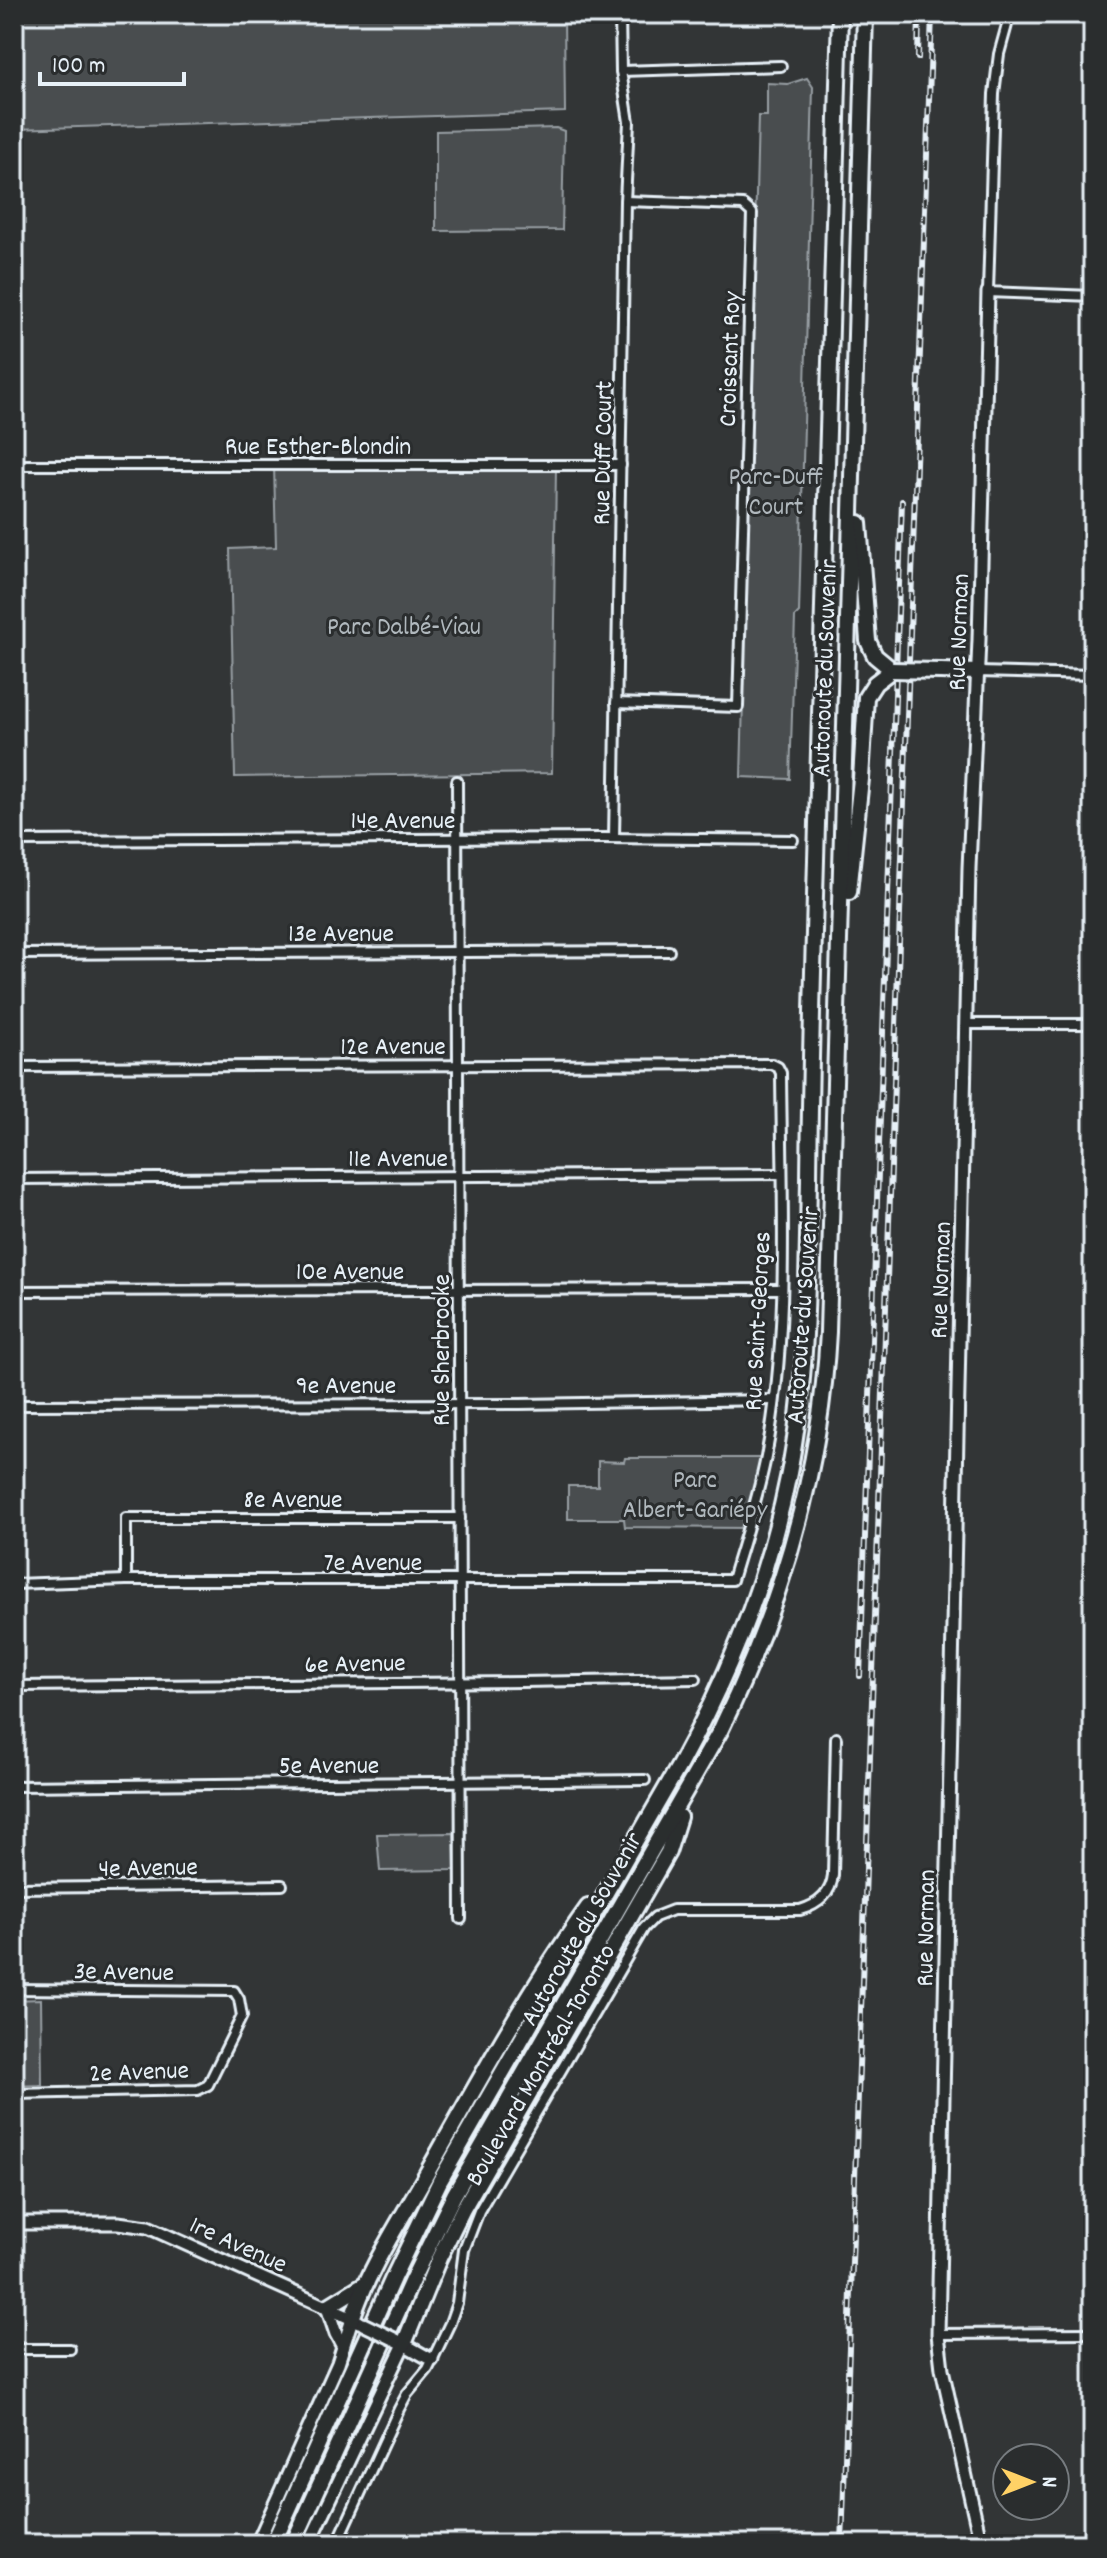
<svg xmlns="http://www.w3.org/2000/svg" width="1107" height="2558" font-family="Dekko,sans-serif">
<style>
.green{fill:#494d4f;stroke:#989fa4;stroke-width:2}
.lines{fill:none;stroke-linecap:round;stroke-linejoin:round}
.street-casing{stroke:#e8f1f8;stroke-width:14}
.secondary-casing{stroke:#e8f1f8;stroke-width:17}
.highway-casing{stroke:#e8f1f8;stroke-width:20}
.street{stroke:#2a2d2e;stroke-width:8}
.secondary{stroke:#2a2d2e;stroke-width:11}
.highway{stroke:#2a2d2e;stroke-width:14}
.rail-casing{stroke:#e8f1f8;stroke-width:6}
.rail{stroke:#2a2d2e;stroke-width:3;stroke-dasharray:9;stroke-linecap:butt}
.secondary-bridge-casing{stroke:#e8f1f8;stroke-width:17;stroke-linecap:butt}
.highway-bridge-casing{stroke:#e8f1f8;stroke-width:20;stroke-linecap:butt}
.secondary-bridge{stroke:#2a2d2e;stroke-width:11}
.highway-bridge{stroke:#2a2d2e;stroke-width:14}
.labels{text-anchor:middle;stroke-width:6;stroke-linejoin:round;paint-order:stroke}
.street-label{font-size:26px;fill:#e8f1f8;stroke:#2a2d2e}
.park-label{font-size:26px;fill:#b0b8bd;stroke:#2a2d2e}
</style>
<rect width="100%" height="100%" fill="#323536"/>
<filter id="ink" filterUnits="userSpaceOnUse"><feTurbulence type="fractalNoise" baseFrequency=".0125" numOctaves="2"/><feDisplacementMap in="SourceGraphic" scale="16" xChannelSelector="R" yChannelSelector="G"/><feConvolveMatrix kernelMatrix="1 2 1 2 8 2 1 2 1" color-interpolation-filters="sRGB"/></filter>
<g filter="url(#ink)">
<g class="green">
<polygon points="14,14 564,14 565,112 14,129"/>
<polygon points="807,78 813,87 799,613 795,617 790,779 741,777 758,116 767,116 767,83 788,84"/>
<polygon points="556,128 564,131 562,230 436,231 436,131"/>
<polygon points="274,465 556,465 552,773 235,777 230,549 276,547"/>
<polygon points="625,1458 766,1458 748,1528 625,1527 624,1519 568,1519 568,1486 598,1486 598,1461 624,1462"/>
<polygon points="454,1833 455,1870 380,1871 377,1834"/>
<polygon points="41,1999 42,2085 14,2086 14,2000"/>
</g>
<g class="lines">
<g class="street-casing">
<g id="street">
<polyline points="1010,14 999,54 994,94 988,292 1093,296"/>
<polyline points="621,71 781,66"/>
<polyline points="14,465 621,465"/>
<polyline points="978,672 1093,675"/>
<polyline points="616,703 738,707 752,213 743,205 625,201"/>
<polyline points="457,781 461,1919"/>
<polyline points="614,838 625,201 629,122 621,71 620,14"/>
<polyline points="14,841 603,838 793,840"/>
<polyline points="14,954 669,951"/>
<polyline points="966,1024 1093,1024"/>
<path d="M14,1067l758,-3 6,3 3,6c1,125 9,260 -15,384 -8,41 -22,82 -34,123h-606l-112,4"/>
<polyline points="14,1179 782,1174"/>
<polyline points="14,1291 781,1289"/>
<polyline points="14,1405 520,1404 774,1400"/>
<polyline points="126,1580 126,1518 460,1518"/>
<polyline points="14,1686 522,1682 696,1679"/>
<polyline points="14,1786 645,1780"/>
<polyline points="14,1888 282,1885"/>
<polyline points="14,1989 234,1991 239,1999 242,2016 208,2085 198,2090 14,2094"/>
<polyline points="938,2334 1093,2333"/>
<polyline points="14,2349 70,2349"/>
<path d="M337,2544l62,-135 8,-15 21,-25 22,-46 7,-20 7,-53 15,-39 165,-283 11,-11 18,-7h127c18,-5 31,-16 33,-35l3,-137"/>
</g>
</g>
<g class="secondary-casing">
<g id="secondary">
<polyline points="14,2223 118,2223 148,2227 359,2322"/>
<polyline points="327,2307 336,2334 343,2347"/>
<polyline points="398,2341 432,2360"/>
<polyline points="257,2544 338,2363 352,2319"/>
<polyline points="309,2544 404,2344"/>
<polyline points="981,2544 942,2369 938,2334 969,868 979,640 988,292"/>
</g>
</g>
<g class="highway-casing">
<g id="highway">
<polyline points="940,671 978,672"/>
<polyline points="849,892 861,779 866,697 875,683 892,670 875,656 868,641 859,523"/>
<polyline points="327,2307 366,2283"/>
<path d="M352,2319c17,-52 49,-99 75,-146 51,-91 101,-182 161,-266"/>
<polyline points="404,2344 439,2258 463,2209 668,1852 679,1817"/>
<path d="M273,2544l120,-266 47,-97 240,-417c50,-91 89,-189 109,-291 19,-97 18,-194 20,-293 1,-107 4,-214 7,-320 8,-282 15,-564 24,-846"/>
<path d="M293,2544l120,-266 41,-83 266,-464c61,-125 101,-259 108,-399l37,-1318"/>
</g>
</g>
<use href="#street" class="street"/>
<use href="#secondary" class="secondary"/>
<use href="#highway" class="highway"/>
<g class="rail-casing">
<g id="rail">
<polyline points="918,58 919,14"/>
<polyline points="860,1676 902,501"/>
<polyline points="842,2544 932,14"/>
</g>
</g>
<use href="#rail" class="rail"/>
<g class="secondary-bridge-casing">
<polyline id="secondary-bridge" points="363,2324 396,2340"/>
</g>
<g class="highway-bridge-casing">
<polyline id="highway-bridge" points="892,670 940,671"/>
</g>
<use href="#secondary-bridge" class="secondary-bridge"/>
<use href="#highway-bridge" class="highway-bridge"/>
</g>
</g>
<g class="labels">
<g class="street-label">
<text transform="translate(728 359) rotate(-88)" y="9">Croissant Roy</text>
<text x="318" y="454">Rue Esther-Blondin</text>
<text transform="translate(601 453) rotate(-89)" y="9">Rue Duff Court</text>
<text transform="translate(957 632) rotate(-88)" y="9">Rue Norman</text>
<text transform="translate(823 668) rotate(-88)" y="9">Autoroute du Souvenir</text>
<text x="403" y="828">14e Avenue</text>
<text x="341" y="941">13e Avenue</text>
<text x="393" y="1054">12e Avenue</text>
<text x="398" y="1166">11e Avenue</text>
<text x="350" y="1279">10e Avenue</text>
<text transform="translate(939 1280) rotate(-88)" y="9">Rue Norman</text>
<text transform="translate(801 1315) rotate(-86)" y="9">Autoroute du Souvenir</text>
<text transform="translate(756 1321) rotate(-87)" y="9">Rue Saint-Georges</text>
<text transform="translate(440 1350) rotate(-90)" y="9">Rue Sherbrooke</text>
<text x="346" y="1393">9e Avenue</text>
<text x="293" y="1507">8e Avenue</text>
<text x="373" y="1570">7e Avenue</text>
<text transform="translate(355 1662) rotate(-1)" y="9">6e Avenue</text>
<text x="329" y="1773">5e Avenue</text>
<text transform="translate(148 1866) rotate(-1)" y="9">4e Avenue</text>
<text transform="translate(580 1928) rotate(-60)" y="9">Autoroute du Souvenir</text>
<text transform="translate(924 1928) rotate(-89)" y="9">Rue Norman</text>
<text transform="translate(124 1970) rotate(1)" y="9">3e Avenue</text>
<text transform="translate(539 2064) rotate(-60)" y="9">Boulevard Montréal-Toronto</text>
<text transform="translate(139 2070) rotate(-2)" y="9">2e Avenue</text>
<text transform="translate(239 2243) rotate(24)" y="9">1re Avenue</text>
</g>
<g class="park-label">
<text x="776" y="484">Parc-Duff<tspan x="776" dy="30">Court</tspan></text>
<text x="404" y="634">Parc Dalbé-Viau</text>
<text x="695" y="1487">Parc<tspan x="695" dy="30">Albert-Gariépy</tspan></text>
</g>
</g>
<rect width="1107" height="2558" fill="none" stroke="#2a2d2e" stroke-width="48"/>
<rect x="24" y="24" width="1059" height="2510" fill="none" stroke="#e8f1f8" stroke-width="3" filter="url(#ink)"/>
<g transform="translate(1031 2482) rotate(90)"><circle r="38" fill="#2a2d2e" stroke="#767b7f" stroke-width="2"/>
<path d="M0-6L14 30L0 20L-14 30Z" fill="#ffd166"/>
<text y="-12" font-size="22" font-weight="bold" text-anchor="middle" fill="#e8f1f8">N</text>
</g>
<path d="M40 72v12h144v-12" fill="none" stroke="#e8f1f8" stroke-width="4"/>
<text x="52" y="72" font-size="24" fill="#e8f1f8" stroke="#2a2d2e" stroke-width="6" paint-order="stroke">100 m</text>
</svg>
